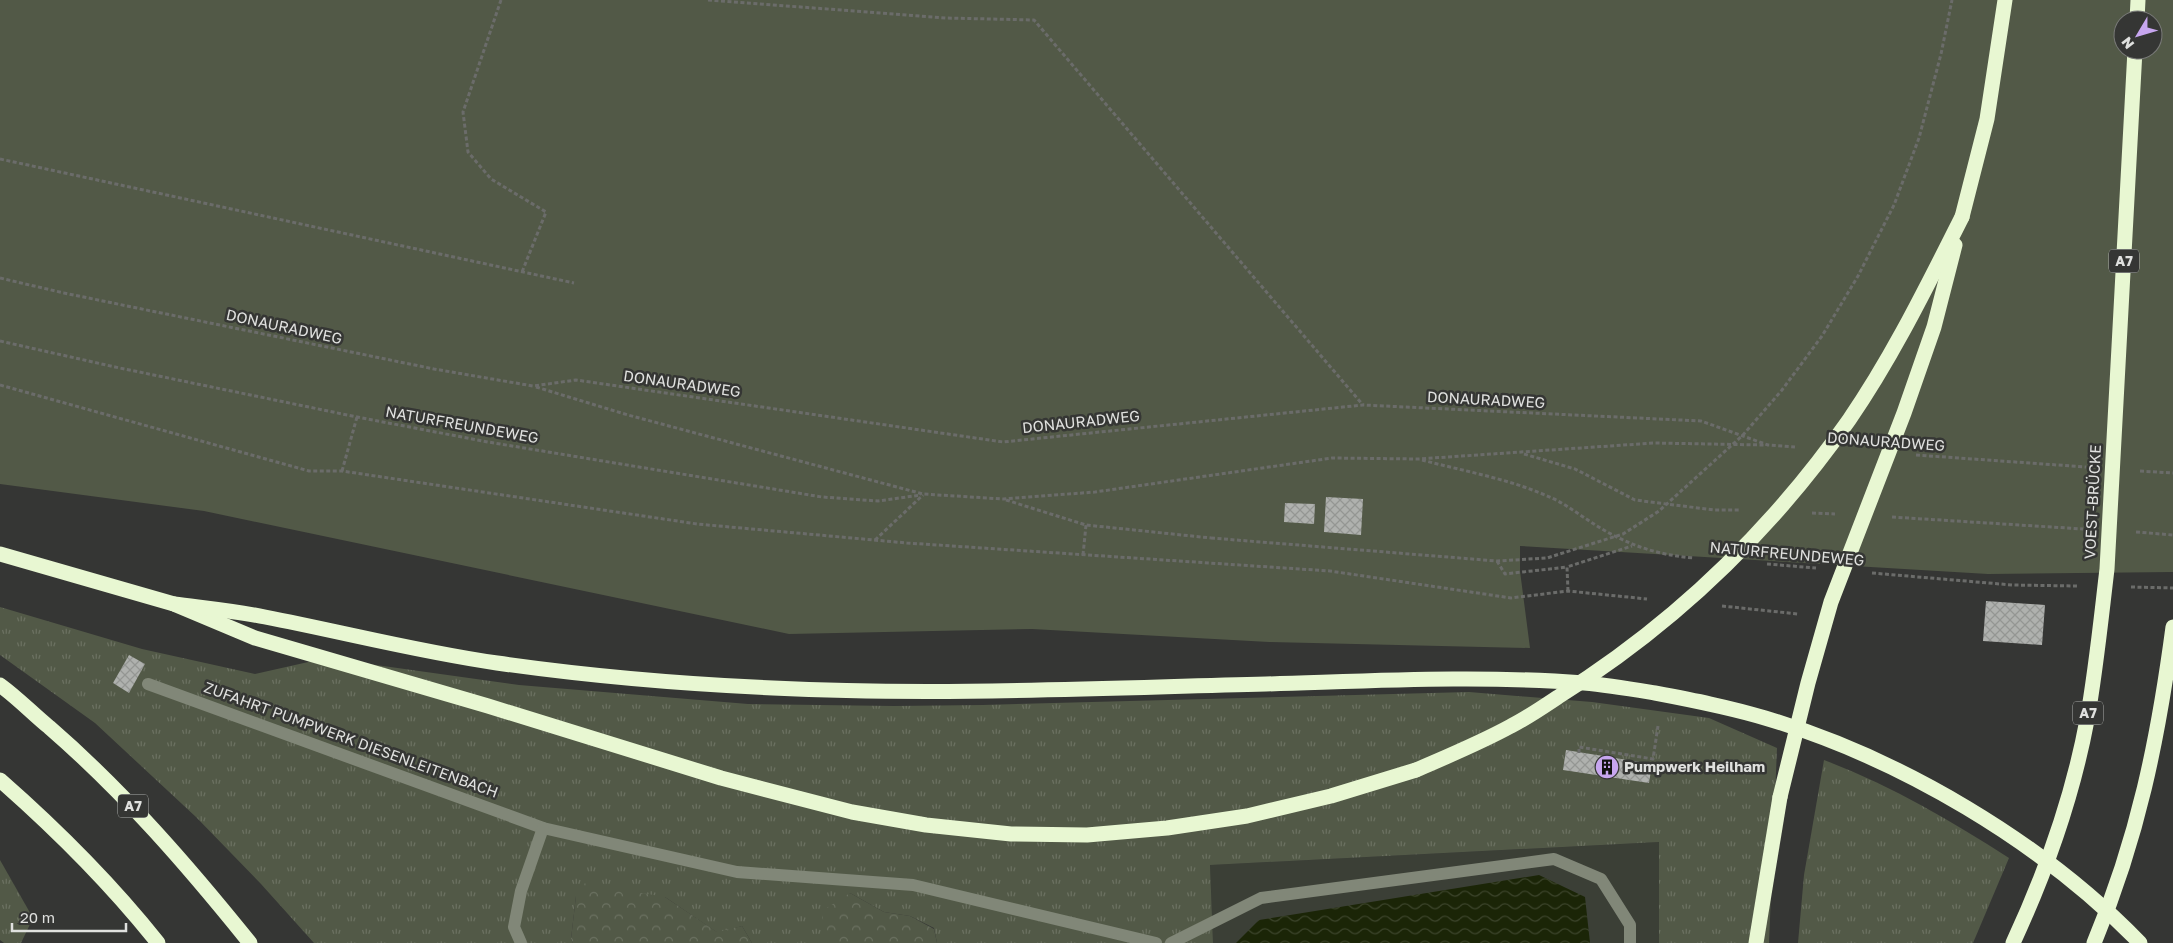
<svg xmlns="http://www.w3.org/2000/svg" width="2173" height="943" font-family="'Golos Text',sans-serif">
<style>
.built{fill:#3b3f36}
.grass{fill:url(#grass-tufts)}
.forest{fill:url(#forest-crowns)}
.park{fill:#525947;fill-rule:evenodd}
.water{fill:url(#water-waves)}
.building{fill:url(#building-cross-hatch)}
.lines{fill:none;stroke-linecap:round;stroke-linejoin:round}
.path{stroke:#6b6c6a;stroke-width:3;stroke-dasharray:4 2.5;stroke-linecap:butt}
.minor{stroke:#818778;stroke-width:12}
.highway{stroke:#e8f7d2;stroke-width:15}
.path-bridge{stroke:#6b6c6a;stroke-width:3;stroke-dasharray:4 2.5;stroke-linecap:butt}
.highway-bridge{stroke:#e8f7d2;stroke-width:15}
.labels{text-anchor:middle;stroke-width:5;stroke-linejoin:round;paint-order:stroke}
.shield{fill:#353634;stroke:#adaeac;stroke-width:1}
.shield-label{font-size:14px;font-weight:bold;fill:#e0e1df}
.street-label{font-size:15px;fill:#e0e1df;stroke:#353634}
.poi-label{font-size:15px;font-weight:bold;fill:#e0e1df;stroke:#353634;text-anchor:start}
</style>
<defs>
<pattern id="grass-tufts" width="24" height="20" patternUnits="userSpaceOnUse" patternTransform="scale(1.25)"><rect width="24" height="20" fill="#525947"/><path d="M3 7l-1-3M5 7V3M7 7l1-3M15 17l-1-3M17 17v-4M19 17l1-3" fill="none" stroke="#6b7161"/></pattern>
<pattern id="forest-crowns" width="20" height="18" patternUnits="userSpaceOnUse" patternTransform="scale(1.25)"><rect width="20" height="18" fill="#525947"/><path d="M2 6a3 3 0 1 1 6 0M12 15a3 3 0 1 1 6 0" fill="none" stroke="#6b7161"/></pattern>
<pattern id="water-waves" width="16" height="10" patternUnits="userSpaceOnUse" patternTransform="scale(1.25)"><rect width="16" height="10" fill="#1b2507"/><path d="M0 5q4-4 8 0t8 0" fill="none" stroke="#3c442b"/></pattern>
<pattern id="building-cross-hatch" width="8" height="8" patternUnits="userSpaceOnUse" patternTransform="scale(1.25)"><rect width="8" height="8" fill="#afb1ae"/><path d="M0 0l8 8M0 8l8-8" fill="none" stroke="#949693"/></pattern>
</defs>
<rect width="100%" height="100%" fill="#353634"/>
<polygon class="built" points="1659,842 1659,943 1213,943 1210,865"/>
<g class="grass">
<polygon points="0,607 142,649 255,674 326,658 519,685 748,704 894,706 983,705 1469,692 1592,702 1709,718 1777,748 1769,943 1659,943 1659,842 1210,865 1213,943 937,943 934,928 910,916 884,912 850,893 824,943 752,943 742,926 718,933 665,897 576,896 571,939 573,943 314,943 261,884 196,817 95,723 0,655"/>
<path d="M1824,760c66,25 126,60 185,98l-36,85h-175l6,-68z"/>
<polygon points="0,860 33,918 21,943 4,943 0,940"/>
</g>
<g class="forest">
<polygon points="585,883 665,897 717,932 742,926 752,943 573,943 571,939 576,896"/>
<polygon points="850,893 884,912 910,916 934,929 937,943 824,943 822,911"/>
</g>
<path class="park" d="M0,0h2173v572l-185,2 -468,-28v25l10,77 -261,-6 -237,-13 -243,5 -585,-123 -204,-27zM2123,20h30v30h-30z"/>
<polygon class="water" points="1539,875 1585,897 1590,943 1236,943 1259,920"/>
<g class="building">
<polygon points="1326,497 1363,499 1361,535 1324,532"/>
<polygon points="1285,503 1315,504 1314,524 1284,522"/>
<polygon points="1986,601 2045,605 2042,645 1983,641"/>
<polygon points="129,655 145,664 129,693 113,683"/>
<polygon points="1566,750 1652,764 1649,783 1563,770"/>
</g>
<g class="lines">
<g class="path">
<polyline points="501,0 463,112 468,152 491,179 546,212 522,272"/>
<polyline points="708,0 946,18 1034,20 1363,405"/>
<polyline points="0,159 574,283"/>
<polyline points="0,278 64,293 434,369 533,386 576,380 1003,442 1363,405 1701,421 1768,445 1795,447"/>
<polyline points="0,341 115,367 357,417 488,442 639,467 822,497 878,501 921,495"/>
<polyline points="0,385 309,471 342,471 697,524 907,543 1330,571 1511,598 1568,591 1647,599"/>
<polyline points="536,387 628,415 923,494 1003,499 1095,492 1332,458 1418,459 1654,443 1764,445"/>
<polyline points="1524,454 1575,469 1635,500 1714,510 1741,510"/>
<polyline points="1916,455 2086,467"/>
<path d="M1422,460c45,12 94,20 136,41 13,7 26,17 39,25 31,19 60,29 97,32"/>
<polyline points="342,471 357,417"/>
<polyline points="2140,471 2173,473"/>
<polyline points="1006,500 1086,525 1211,538"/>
<polyline points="1812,513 1835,514"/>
<polyline points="1892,517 2083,529"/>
<polyline points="2136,532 2173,535"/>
<polyline points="875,540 923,495"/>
<polyline points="1083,555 1086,525"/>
<polyline points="1497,561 1505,574 1567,567"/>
<polyline points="1767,564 1816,568"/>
<polyline points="1872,573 2012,585 2077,586"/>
<polyline points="2131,587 2173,588"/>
<polyline points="1568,591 1567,567 1632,546"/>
<polyline points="1722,606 1798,614"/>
<polyline points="1579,753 1579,747 1653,759 1658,726"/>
</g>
<g class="minor">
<polyline points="148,684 543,828 737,872 913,885 1156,943"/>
<polyline points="521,943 514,927 521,891 543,828"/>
<polyline points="1171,943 1261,898 1554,859 1601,879 1630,925 1630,943"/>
</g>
<g class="highway">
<polyline points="2137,20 2138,0"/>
<polyline points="1962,217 1987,119 2005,0"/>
<polyline points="0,554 174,604 255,638 488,706 721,778 852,812 926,825 1011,834 1087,835 1167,828 1247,816 1331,796 1416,770"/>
<path d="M174,604c30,4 61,7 91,13 78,15 154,35 232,46 91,13 184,21 276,25 164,8 328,0 493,-4 106,-3 212,-9 318,-1 24,2 47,6 71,10 37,7 74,14 110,25 135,40 277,124 375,225"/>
<path d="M0,685c18,13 33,29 49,42 75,65 139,139 201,216"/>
<path d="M0,780c57,50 111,104 158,163"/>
<polyline points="1756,943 1780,797"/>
</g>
<polyline class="path-bridge" points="1211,538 1497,561 1547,558 1623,534 1659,511 1743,435 1782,390 1822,336 1858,276 1894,205 1919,138 1941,54 1952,0"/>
<g class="highway-bridge">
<path d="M1416,770c32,-14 64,-27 95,-44 16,-8 32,-19 47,-29 115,-72 213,-166 291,-277 44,-64 78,-134 113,-203"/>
<polyline points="1780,797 1808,683 1831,602 1904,413 1934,327 1955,245"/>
<path d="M2013,943c32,-69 60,-148 74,-223 9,-50 14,-101 20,-151l28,-519"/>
<path d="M2094,943c44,-105 64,-203 79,-316"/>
</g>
</g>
<defs>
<g id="building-disc" transform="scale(1.25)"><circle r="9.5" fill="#c7a6ef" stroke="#353634"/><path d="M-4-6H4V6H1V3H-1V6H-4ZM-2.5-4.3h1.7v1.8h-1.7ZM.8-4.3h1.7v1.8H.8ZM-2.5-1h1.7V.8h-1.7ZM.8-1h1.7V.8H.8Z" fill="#111"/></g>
</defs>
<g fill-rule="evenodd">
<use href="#building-disc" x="1607" y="767"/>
</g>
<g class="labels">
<g class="shield">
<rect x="2109" y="249.5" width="30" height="23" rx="4"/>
<rect x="2073" y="701.5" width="30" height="23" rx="4"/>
<rect x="118" y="794.5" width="30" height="23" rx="4"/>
</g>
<g class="shield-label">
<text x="2124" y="266">A7</text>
<text x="2088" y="718">A7</text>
<text x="133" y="811">A7</text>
</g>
<g class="street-label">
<text transform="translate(284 327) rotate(12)" y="5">DONAURADWEG</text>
<text transform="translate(682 384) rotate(8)" y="5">DONAURADWEG</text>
<text transform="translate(1486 400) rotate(3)" y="5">DONAURADWEG</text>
<text transform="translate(1081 422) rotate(-6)" y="5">DONAURADWEG</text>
<text transform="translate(462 425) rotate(10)" y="5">NATURFREUNDEWEG</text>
<text transform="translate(1886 442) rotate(4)" y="5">DONAURADWEG</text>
<text transform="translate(2093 502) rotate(-87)" y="5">VOEST-BRÜCKE</text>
<text transform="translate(1787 554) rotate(5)" y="5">NATURFREUNDEWEG</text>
<text transform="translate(351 740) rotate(20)" y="5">ZUFAHRT PUMPWERK DIESENLEITENBACH</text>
</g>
<g class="poi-label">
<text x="1624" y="772">Pumpwerk Heilham</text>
</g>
</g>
<g transform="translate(2138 35) rotate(232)"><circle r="24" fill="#353634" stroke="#797a78"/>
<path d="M0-4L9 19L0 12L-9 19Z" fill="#c7a6ef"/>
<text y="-8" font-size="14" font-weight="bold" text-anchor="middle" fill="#e0e1df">N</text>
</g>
<path d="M12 923v8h114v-8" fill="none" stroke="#e0e1df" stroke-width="2.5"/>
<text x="20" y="923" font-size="15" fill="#e0e1df" stroke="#353634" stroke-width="4" paint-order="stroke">20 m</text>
</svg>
